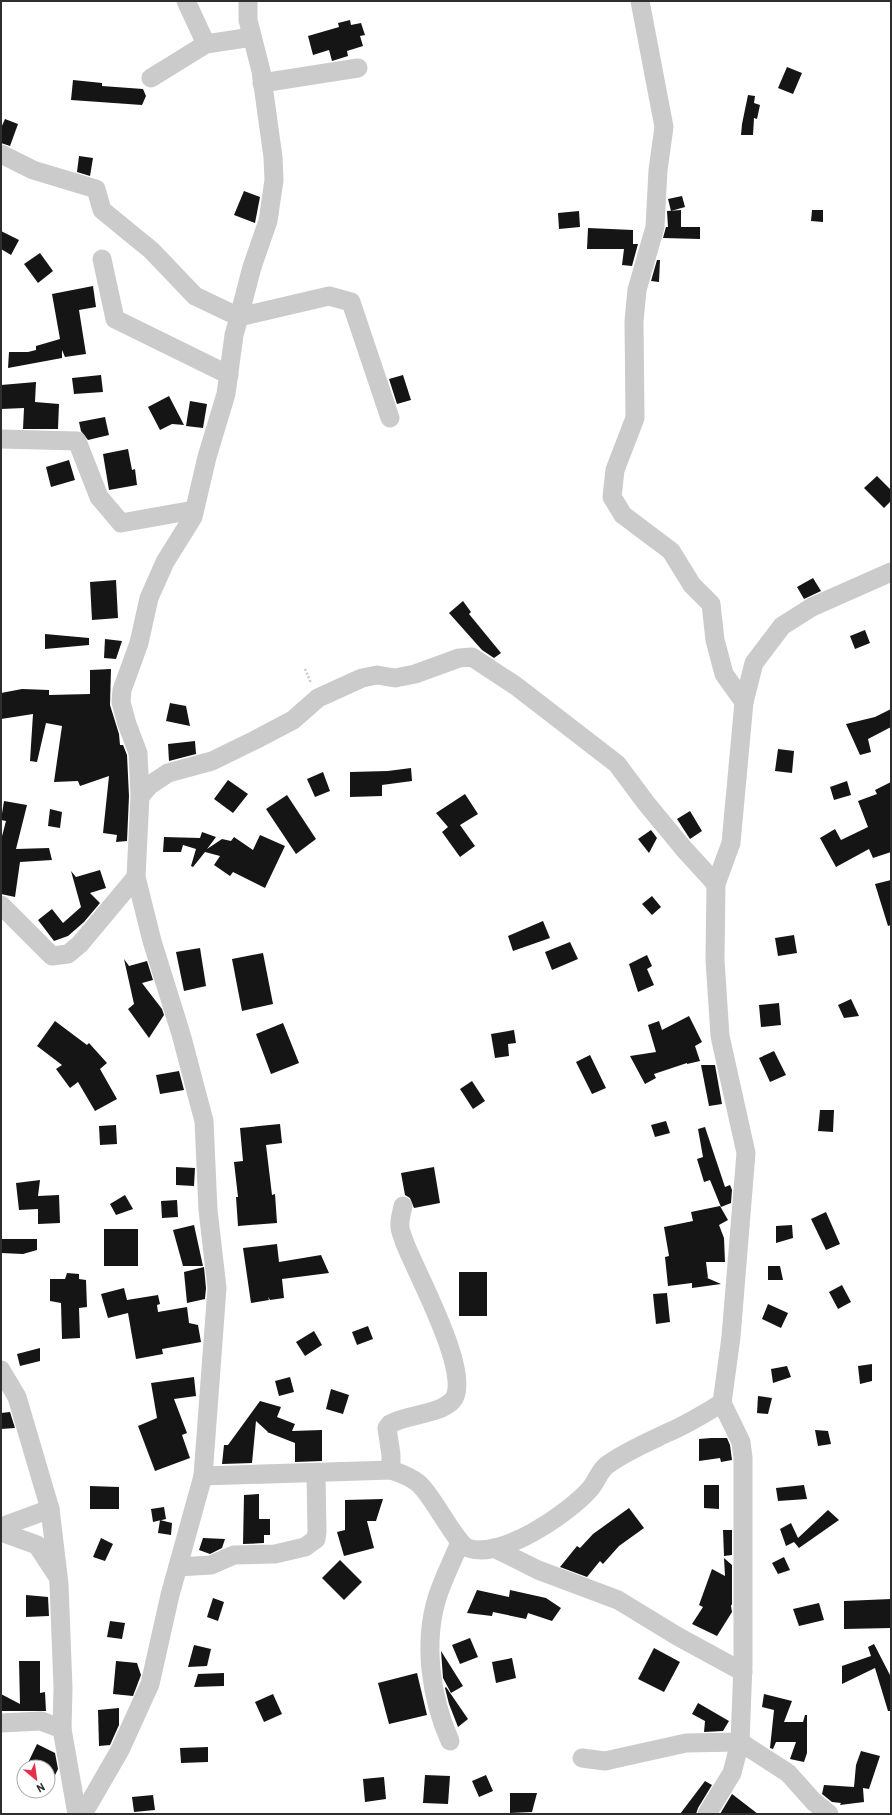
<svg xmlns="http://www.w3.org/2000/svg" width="892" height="1815" font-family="Barlow,sans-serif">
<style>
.building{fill:#151515}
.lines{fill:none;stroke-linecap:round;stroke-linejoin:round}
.path{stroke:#cbcbcb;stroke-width:2.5;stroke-dasharray:2 2;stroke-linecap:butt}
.minor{stroke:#cbcbcb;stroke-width:19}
</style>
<rect width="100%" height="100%" fill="#fff"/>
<g class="building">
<polygon points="350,20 351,25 361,23 365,35 360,36 363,46 347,51 348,56 332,61 329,50 313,55 308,36 339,27 338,23"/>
<polygon points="787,67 802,73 793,94 778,88"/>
<polygon points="73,80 102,83 102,86 143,89 146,96 142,105 71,100"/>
<polygon points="748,95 755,96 754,103 760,105 757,119 754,118 753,135 741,135 742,124"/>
<polygon points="5,119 18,124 10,146 1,143 1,128"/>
<polygon points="79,156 93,158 90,176 77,172"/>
<polygon points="244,191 260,197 255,223 234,215"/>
<polygon points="682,196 685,207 671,211 668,199"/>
<polygon points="681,210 681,227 700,227 700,239 663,238 666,227 668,227 667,211"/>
<polygon points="812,210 823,210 823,222 811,221"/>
<polygon points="579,211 580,227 559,229 558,213"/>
<polygon points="588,228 633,230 633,244 638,244 632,266 622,265 624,249 587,249"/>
<polygon points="1,231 19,240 11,255 1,249"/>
<polygon points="40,253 53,271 38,283 24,264"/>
<polygon points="657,260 660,260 659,282 651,281"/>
<polygon points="93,286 96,307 79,310 86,354 65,357 62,350 62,358 8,368 9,352 28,352 36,350 36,346 60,339 52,294"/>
<polygon points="101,375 103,392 74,394 72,378"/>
<polygon points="403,375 411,400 397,404 389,379"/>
<polygon points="36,382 35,402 59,404 58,429 23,429 24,408 1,409 1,385"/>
<polygon points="169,396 184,425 172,424 160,430 148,407"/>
<polygon points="190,401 207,404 203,428 186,426"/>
<polygon points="105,417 109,435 88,440 81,431 79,422"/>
<polygon points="128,449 132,470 135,469 137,485 109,490 103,454"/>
<polygon points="69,460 75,480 51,487 46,467"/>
<polygon points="877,476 891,490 891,501 884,508 864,488"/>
<polygon points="813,578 821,591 804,599 797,587"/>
<polygon points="116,580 118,618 92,620 90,582"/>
<polygon points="463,601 471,612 469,614 501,653 494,658 482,650 449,613"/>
<polygon points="865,630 870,643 855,649 850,636"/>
<polygon points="45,634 89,638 89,645 45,649"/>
<polygon points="105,639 122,641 116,659 104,658"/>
<polygon points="111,669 110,705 119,734 120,745 123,745 127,755 129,796 127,841 116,842 117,835 103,833 109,776 80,786 78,781 54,782 62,726 46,723 37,762 30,761 33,714 1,719 1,693 22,689 49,690 49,695 90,694 90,670"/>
<polygon points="170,703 186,706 190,726 166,721"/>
<polygon points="891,709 891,727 868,739 871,752 860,755 846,724 875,717"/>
<polygon points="195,741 196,754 169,761 168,744"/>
<polygon points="778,749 794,751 792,773 775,771"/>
<polygon points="411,768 412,781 382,785 382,796 350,797 350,772 388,771"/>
<polygon points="323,772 330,791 315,797 307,779"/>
<polygon points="228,780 248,794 233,813 214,799"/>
<polygon points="847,781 851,795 834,800 830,787"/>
<polygon points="891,782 891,852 873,858 869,849 836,867 820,838 835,829 841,840 868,827 858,801 877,794 875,790"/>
<polygon points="465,794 478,814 460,825 475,846 460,857 442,832 448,827 436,813"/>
<polygon points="287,795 316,839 296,854 266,809"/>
<polygon points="4,801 27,805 16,849 49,848 52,860 20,862 15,897 1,894 1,840 6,821 1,820"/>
<polygon points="50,809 62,812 60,828 48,826"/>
<polygon points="690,811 702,831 690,839 677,819"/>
<polygon points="651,830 657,838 649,853 638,839"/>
<polygon points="202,832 216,837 207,849 222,839 231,841 234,837 253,850 260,835 285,846 265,888 233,872 230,876 214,865 220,856 205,852 193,867 191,866 196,849 183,845 181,852 163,852 164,837 200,838"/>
<polygon points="100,870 106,888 90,893 100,903 84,922 68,936 54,941 38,920 52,909 63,923 81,907 71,871 76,877"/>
<polygon points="891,880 891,925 888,926 875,884"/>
<polygon points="652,896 661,907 652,915 642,904"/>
<polygon points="543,921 550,938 513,951 508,936"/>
<polygon points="794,935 797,953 778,956 775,938"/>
<polygon points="570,942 578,959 552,970 545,952"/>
<polygon points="200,948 206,986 184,991 176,952"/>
<polygon points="263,953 273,1004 242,1011 232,959"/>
<polygon points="647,955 652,966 647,969 654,985 638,992 629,964"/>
<polygon points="124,959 129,966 147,961 153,980 142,983 162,1009 164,1015 149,1038 128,1009 134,1004"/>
<polygon points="851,999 859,1016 844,1018 838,1005"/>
<polygon points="779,1003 781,1025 761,1027 759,1005"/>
<polygon points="689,1016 702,1042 695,1046 700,1061 687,1064 687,1063 654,1074 656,1078 645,1084 630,1056 656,1052 648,1025 659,1021 662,1030"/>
<polygon points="55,1021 87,1045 89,1043 107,1063 100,1069 117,1099 95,1111 78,1082 70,1088 56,1069 62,1065 37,1046"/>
<polygon points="283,1023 299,1063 271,1074 256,1034"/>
<polygon points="514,1030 516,1043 508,1044 509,1056 495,1058 491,1034"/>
<polygon points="774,1051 786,1075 770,1082 759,1058"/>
<polygon points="590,1055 606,1088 592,1094 576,1062"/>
<polygon points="701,1065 715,1065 722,1104 709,1106"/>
<polygon points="179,1071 184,1090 160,1094 156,1075"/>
<polygon points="472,1081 485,1101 473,1109 460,1089"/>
<polygon points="820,1110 834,1110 833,1132 818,1131"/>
<polygon points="666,1121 670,1133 655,1137 651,1125"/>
<polygon points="280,1124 282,1143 266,1145 272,1195 275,1194 277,1223 238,1226 236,1197 238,1197 234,1162 243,1161 240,1128"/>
<polygon points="116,1125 117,1144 100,1145 99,1126"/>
<polygon points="705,1127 725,1187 730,1185 732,1190 731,1203 721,1207 710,1180 704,1182 697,1159 703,1157 698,1129"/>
<polygon points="176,1167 195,1168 194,1186 176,1185"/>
<polygon points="434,1167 440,1203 414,1208 410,1198 405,1195 401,1173"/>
<polygon points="40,1180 38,1196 59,1195 60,1223 38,1224 38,1209 19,1210 16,1183"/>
<polygon points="125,1195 133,1209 116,1215 110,1204"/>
<polygon points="177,1200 178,1217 162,1218 161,1201"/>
<polygon points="720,1206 728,1220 719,1225 724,1238 725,1262 706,1262 708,1278 705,1277 721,1284 692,1288 692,1283 668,1286 665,1257 669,1256 664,1227 693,1221 691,1212"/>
<polygon points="826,1212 840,1244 826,1250 811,1219"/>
<polygon points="194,1225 203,1266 183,1266 173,1230"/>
<polygon points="792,1225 793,1238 776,1243 776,1226"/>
<rect x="104" y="1229" width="34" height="37"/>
<polygon points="1,1239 37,1239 37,1250 23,1254 1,1253"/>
<polygon points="277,1244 279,1262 321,1255 329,1273 282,1279 284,1298 270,1300 268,1297 269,1300 251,1303 243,1248"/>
<polygon points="768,1266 780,1266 783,1280 768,1280"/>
<polygon points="204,1267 206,1288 205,1299 187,1303 184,1272"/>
<rect x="459" y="1272" width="28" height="44"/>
<polygon points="67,1273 79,1274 79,1279 86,1280 87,1307 79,1308 80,1338 62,1339 61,1303 50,1301 50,1279 65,1279"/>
<polygon points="842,1285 851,1302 838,1309 829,1292"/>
<polygon points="124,1288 127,1300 158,1295 160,1304 157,1305 158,1312 187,1307 189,1323 198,1325 201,1342 162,1349 163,1354 136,1359 128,1313 108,1318 101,1294"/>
<polygon points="667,1293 670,1322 656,1324 653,1294"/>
<polygon points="768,1304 788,1313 781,1328 762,1319"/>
<polygon points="368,1326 373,1339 357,1345 352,1332"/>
<polygon points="314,1331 322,1345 305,1356 296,1342"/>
<polygon points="40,1348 40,1361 20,1366 17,1354"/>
<polygon points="872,1364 872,1381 860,1384 858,1366"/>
<polygon points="787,1366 791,1377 773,1383 771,1369"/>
<polygon points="194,1377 196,1396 174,1399 187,1433 182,1435 190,1458 155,1471 138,1426 157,1418 151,1383"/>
<polygon points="290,1377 294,1392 279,1396 275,1381"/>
<polygon points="331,1389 349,1395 343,1414 326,1409"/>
<polygon points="758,1396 772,1398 768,1414 757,1413"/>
<polygon points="260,1401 281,1407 277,1417 295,1424 292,1431 322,1430 322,1461 295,1462 295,1443 267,1432 268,1432 256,1421 252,1463 222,1464 224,1445 228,1445"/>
<polygon points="10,1412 15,1428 1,1429 1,1413"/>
<polygon points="815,1430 828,1431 831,1444 818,1446"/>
<polygon points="711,1438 727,1438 730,1445 732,1460 721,1462 720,1458 699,1461 699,1439"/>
<polygon points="704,1485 719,1485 719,1509 704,1508"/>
<polygon points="804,1485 807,1499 778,1501 776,1488"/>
<polygon points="90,1486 119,1487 119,1509 90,1509"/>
<polygon points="259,1494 259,1519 270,1519 270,1535 264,1535 264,1543 243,1544 244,1495"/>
<polygon points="383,1499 376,1521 367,1521 374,1548 344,1556 337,1532 345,1530 345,1500"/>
<polygon points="164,1507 166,1519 153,1522 151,1509"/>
<polygon points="629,1508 644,1528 619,1546 603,1564 600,1561 587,1577 560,1567 577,1546 580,1548 593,1534"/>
<polygon points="828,1510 839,1520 799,1548 794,1542 786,1546 780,1529 791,1523 798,1538"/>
<polygon points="160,1520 172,1523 171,1535 158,1533"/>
<polygon points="723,1530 732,1530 732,1555 724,1556"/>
<polygon points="101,1538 113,1544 105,1561 93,1557"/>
<polygon points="203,1538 225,1539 222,1548 210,1554 199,1550"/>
<polygon points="784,1557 790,1570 778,1574 772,1563"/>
<polygon points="724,1558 732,1565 732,1604 731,1606 732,1612 717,1636 692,1624 703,1607 699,1605 712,1569 725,1576"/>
<polygon points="340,1560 362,1582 344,1600 322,1578"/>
<polygon points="477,1590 509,1597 510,1590 546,1598 561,1608 552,1621 528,1613 526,1619 493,1612 492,1616 467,1613"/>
<polygon points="26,1595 48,1597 49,1616 26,1617"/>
<polygon points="213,1598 224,1602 218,1621 207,1617"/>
<polygon points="891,1599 891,1628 844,1629 844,1601"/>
<polygon points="819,1603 824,1620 799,1626 793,1609"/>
<polygon points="110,1621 125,1623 122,1639 107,1637"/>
<polygon points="470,1638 478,1657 460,1664 452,1645"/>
<polygon points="874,1644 891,1677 891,1711 888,1711 875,1668 842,1684 842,1666 871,1656 868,1647"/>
<polygon points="194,1645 211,1649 207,1666 188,1667"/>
<polygon points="654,1648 680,1662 664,1692 638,1679"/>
<polygon points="441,1651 463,1686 451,1693 443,1678"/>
<polygon points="512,1658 516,1678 496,1683 492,1662"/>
<polygon points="19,1661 40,1661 40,1693 45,1692 46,1711 1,1711 1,1694 20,1704"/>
<polygon points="116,1661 137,1663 141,1675 133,1696 113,1694"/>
<polygon points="224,1673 224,1686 194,1687 198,1674"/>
<polygon points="417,1673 427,1715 389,1724 378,1683"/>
<polygon points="446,1687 468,1719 458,1727 449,1704 445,1688"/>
<polygon points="273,1694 282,1714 264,1722 255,1702"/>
<polygon points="764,1694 792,1701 784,1722 803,1722 805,1715 807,1715 807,1753 804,1762 790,1759 796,1742 776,1742 773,1749 770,1748 774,1710 762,1707"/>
<polygon points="698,1703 729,1721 723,1731 704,1732 705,1721 692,1714"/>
<polygon points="119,1708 119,1725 110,1745 99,1746 98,1710"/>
<polygon points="37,1744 55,1753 58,1769 48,1790 48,1767 26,1767"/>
<polygon points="208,1747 208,1762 181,1763 180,1748"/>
<polygon points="861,1751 880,1756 869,1789 863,1788 864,1802 840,1805 841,1803 832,1802 822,1794 824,1785 854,1787 856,1765"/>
<polygon points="425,1775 450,1776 448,1804 423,1803"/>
<polygon points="486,1775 493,1791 479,1797 472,1781"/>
<polygon points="384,1777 386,1799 365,1802 363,1779"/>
<polygon points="705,1781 712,1785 698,1808 696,1814 680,1814"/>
<polygon points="510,1793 537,1793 532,1812 510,1813"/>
<polygon points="732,1794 758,1814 720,1814"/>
<polygon points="153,1795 155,1810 134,1812 132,1797"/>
</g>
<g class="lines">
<polyline class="path" points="305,669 311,683"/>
<g class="minor">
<polyline points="186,1 206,44"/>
<polyline points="640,1 664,127 658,170 655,227 637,290 634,321 635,418 615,470 612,497 623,515 671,551 692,585 711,604 715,640 724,674 744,702"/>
<polyline points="151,78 206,44 252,37"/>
<polyline points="262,83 358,68"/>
<polyline points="1,154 33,170 96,189 102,210 151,250 195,296 239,317 329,296 351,302 390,418"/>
<polyline points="102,259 115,319 229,375"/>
<polyline points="1,439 77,441 99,497 121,523 194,510"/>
<polyline points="140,796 150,785 168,773 212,761 255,740 293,720 318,698 362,678 377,675 395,678 415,674 459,658 472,657 516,686 617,764 646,803 684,849 716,884"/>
<polyline points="1,905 52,956 68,954 80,944 136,877"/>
<polyline points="1,1370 17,1397 50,1509 59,1584 63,1688 62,1729 77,1814"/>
<path d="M391,1470v-15l-4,-27 3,-4c17,-10 48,-9 62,-23 23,-23 -38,-132 -48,-160 -1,-4 -4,-10 -4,-14 -1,-7 2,-15 3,-21"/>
<path d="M203,1476l188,-6c9,3 20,7 27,13 15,12 37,60 50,65 33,12 101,-35 122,-59 6,-7 10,-19 17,-24 19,-14 41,-23 62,-33 19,-8 36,-19 53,-29l9,-66 15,-184 -26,-117 -5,-76 1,-76 15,-41 13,-141 10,-39 28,-37 30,-19 79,-35"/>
<polyline points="1,1527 50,1509"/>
<polyline points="1,1532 37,1545 56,1574"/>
<polyline points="494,1548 538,1570 618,1600 677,1636 743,1672"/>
<polyline points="178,1567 211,1565 234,1555 275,1554 305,1547 316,1539 317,1531 316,1474"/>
<polyline points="1,1723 41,1721 62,1729"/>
<path d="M450,1741c-19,-43 -27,-97 -13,-143 6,-19 16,-38 23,-56"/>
<polyline points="582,1758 605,1761 686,1743 740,1742 788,1773 814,1802 829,1814"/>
<polyline points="83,1814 120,1750 150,1684 170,1595 203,1476 217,1288 208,1210 204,1121 181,1034 152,941 136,877 140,796 138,753 127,724 121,702 122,690 139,643 149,598 165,562 193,517 207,457 226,394 234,335 239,317 252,267 268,221 274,180 273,157 261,71 248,20 248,1"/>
<polyline points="707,1814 732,1773 740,1742 743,1664 743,1458 741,1442 722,1403"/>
</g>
</g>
<rect width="892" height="1815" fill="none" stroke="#2e2e2e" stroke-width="4"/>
<g transform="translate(36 1779) rotate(151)"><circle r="19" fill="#ffffff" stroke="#ababab"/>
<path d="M0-3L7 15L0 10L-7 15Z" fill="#e72f4b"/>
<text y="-6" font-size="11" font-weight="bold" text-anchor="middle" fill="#2e2e2e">N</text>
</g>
</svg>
